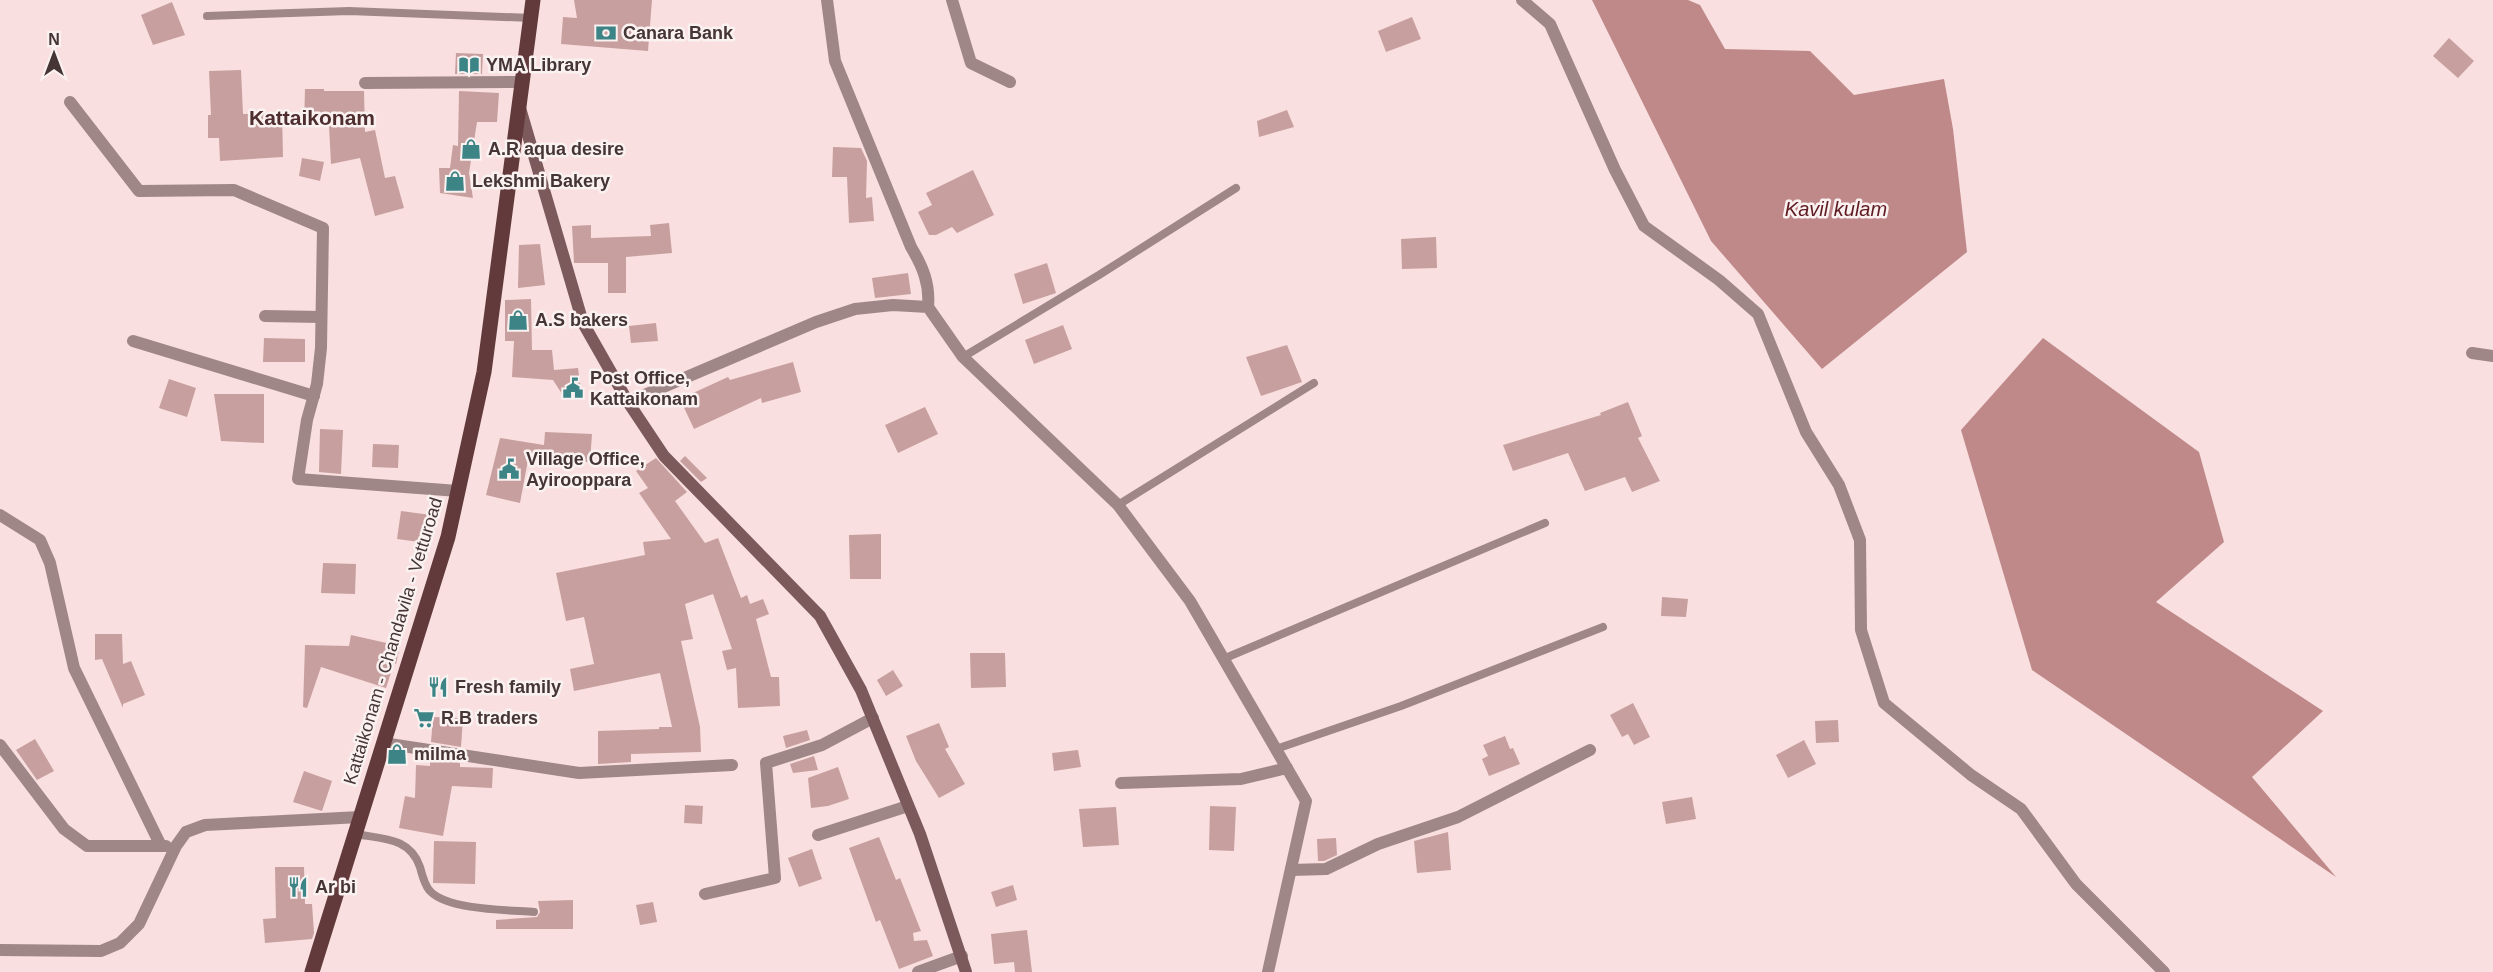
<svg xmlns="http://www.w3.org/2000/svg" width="2493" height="972" font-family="Helvetica,sans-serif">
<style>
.water{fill:#bf898a}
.building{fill:#c89f9f}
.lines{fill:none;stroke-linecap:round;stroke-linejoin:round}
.service{stroke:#a08787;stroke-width:8}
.minor{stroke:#a08787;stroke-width:12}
.secondary{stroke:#7c5a5b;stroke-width:12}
.primary{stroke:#623a3c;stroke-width:15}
.labels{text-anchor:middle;stroke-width:5;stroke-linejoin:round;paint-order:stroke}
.poi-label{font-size:18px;font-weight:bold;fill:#463535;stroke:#faf1f1;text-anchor:start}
.street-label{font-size:18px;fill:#463535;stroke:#faf1f1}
.water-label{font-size:20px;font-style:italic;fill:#5f1c23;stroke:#faf1f1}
.quarter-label{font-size:21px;font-weight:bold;fill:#4f2e2f;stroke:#faf1f1}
</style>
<rect width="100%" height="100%" fill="#f9dfdf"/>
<g class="water">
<polygon points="1592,0 1688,0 1700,5 1725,49 1810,51 1854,95 1944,79 1953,129 1967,252 1822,369 1711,241"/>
<polygon points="2043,338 2199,452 2224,542 2156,602 2323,711 2252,777 2336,877 2032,670 1961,430"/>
</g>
<g class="building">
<polygon points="574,0 652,0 648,51 561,44 563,17 577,18"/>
<polygon points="172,2 185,35 153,45 141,15"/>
<polygon points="1412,17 1421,39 1386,52 1378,31"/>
<polygon points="2449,38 2474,61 2458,78 2433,56"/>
<polygon points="456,53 483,54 482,74 455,74"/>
<polygon points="241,70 243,114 282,113 283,157 220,161 219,138 208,138 208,115 211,115 209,71"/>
<polygon points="305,89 324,89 324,91 364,91 365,132 375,130 385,178 395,176 404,208 375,216 360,158 331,164 329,126 304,125"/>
<polygon points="459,91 499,93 497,122 477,122 469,173 473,198 440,193 439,168 450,168 453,145 458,146"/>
<polygon points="1287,110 1294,127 1259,137 1257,121"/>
<polygon points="833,147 861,148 867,161 866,198 872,197 874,221 849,223 847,177 832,177"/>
<polygon points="302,158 324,162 320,181 299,176"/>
<polygon points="973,170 994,215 957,233 952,227 936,235 929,235 918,212 932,205 926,193"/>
<polygon points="669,223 672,253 626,257 626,293 608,293 608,263 574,263 572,226 591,225 591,238 651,236 650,225"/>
<polygon points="1436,237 1437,268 1402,269 1401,239"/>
<polygon points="540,244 545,285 518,288 519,245"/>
<polygon points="1047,263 1056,293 1023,304 1014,274"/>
<polygon points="908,273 911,294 875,298 872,278"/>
<polygon points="531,299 532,350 552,350 554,370 578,368 581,390 564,397 553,380 512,377 514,341 505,341 505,300"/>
<polygon points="656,323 658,341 631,343 629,326"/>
<polygon points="1063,325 1072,349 1034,364 1025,340"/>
<polygon points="264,338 305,339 305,362 263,362"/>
<polygon points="1287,345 1302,382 1261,396 1246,357"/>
<polygon points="793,362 801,392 762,403 761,398 694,429 680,399 728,377 730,380"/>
<polygon points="169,379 196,388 187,417 159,408"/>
<polygon points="214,394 264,394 264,443 221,441"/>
<polygon points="1628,402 1642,436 1638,438 1660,481 1632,492 1625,477 1585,491 1568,453 1513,471 1503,445 1601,415 1600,413"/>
<polygon points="925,407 938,434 898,453 885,425"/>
<polygon points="320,429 343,430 341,474 319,472"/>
<polygon points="545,432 592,434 590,462 528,460 520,503 486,495 500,438 544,445"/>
<polygon points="373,444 399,445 398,468 372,467"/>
<polygon points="685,456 707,478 701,482 680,461"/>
<polygon points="656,458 687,492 675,501 705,543 718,538 741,598 747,595 750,604 763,599 769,614 756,619 771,677 779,677 780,706 738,708 736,668 727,670 722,651 732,649 713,594 685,604 693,639 681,641 700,727 701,752 631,754 631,762 598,764 598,731 659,729 659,727 672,727 660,673 574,691 570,669 594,664 584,617 566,621 556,573 645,555 643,542 671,539 639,493 648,488 636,471"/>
<polygon points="401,511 431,515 427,543 397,539"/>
<polygon points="881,534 881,579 850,579 849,535"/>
<polygon points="323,563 356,564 355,594 321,593"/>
<polygon points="1662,597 1688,599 1686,617 1661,616"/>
<polygon points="95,634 122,634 123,664 131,661 145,695 123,704 123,708 102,659 95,660"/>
<polygon points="351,635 400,646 396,664 394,663 386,688 321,667 307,708 303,707 305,645 349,646"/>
<polygon points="970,653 1005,653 1006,687 971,688"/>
<polygon points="893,670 903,686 886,696 877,680"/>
<polygon points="1633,703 1650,737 1634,745 1628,734 1622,737 1610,715"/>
<polygon points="433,717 463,718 461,747 431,742"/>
<polygon points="1838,720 1839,742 1816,743 1815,721"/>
<polygon points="939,723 949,747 945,749 965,784 939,798 916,761 906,736"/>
<polygon points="807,730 810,740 786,748 783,736"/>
<polygon points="1505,736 1510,749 1513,748 1520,764 1489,776 1482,759 1488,756 1483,745"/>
<polygon points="35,739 54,771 37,780 16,750"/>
<polygon points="1804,740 1816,764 1788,778 1776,755"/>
<polygon points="1078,750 1081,767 1054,771 1052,753"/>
<polygon points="814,756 818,770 793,773 790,764"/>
<polygon points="430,759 460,763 460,767 493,768 492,788 452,786 443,836 399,828 405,796 415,798 416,765 430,766"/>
<polygon points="838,767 849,799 828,806 811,808 808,778"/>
<polygon points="304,771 332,781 322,811 293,802"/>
<polygon points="1692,797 1696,819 1666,824 1662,802"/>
<polygon points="685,805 703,806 702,824 684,823"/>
<polygon points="1210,806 1236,807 1234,851 1209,850"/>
<polygon points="1116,807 1119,845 1083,847 1079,809"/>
<polygon points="1448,832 1451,870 1417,873 1414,841"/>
<polygon points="879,837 896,880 900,878 921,931 913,933 914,941 927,940 933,956 899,969 880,920 876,922 849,848"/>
<polygon points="1336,838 1337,855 1324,861 1318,861 1317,839"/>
<polygon points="434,841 476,842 475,884 433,883"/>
<polygon points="812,849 822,879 799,887 788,858"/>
<polygon points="275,867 304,867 305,904 312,904 314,933 312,939 265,943 263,919 276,918"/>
<polygon points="1013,885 1017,900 996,907 991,892"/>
<polygon points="573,900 573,929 496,929 496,920 537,917 540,912 538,901"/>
<polygon points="653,902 657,922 640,925 636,905"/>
<polygon points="1027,930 1032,972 1015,972 1014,962 994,964 991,934"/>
</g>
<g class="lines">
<g class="service">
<polyline points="207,16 349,11 531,18"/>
<polyline points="963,357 1099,275 1236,188"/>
<polyline points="1118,505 1314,383"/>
<polyline points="1223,659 1545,523"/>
<polyline points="1276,749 1401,706 1603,627"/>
<path d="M355,834c27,5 55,3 65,33 2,8 5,20 11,25 18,18 78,18 103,20"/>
</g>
<g class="minor">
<path d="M827,0l8,61 76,186c12,20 19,37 17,60"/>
<polyline points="952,0 971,63 1010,82"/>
<polyline points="1522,0 1550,24 1615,170 1644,226 1719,280 1758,314 1806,432 1839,485 1860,540 1861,630 1884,703 1971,775 2021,809 2076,884 2164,972"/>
<polyline points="365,83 522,82"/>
<polyline points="70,102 139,191 234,190 323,228 321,348 317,384 307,420 298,479 458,491"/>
<polyline points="265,316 321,317"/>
<polyline points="133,341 314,396"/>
<polyline points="2472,353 2493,356"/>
<polyline points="628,402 816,322 855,309 893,305 928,307 963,357 1118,505 1190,601 1306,801 1268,972"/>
<polyline points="0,515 40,540 50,563 74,668 161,846"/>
<polyline points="383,743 579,773 732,765"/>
<polyline points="0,745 64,829 87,846 166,846"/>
<polyline points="1121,783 1241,779 1287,768"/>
<polyline points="818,835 908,806"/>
<polyline points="1291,870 1326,869 1378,844 1458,817 1590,750"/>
<polyline points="705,894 775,878 766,763 822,745 873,718"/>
<polyline points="0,950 101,951 120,943 139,924 176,846 186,832 205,825 360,817"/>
<polyline points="918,972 962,956"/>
</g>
<polyline class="secondary" points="520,108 583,323 628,402 664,456 820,616 861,690 920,834 966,972"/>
<polyline class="primary" points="312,972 448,537 484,372 533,0"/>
</g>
<defs>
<g id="bank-bare" transform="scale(1.62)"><path d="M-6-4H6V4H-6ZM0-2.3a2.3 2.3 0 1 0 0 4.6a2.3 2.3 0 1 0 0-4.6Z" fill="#3c8486" stroke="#faf1f1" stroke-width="2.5" paint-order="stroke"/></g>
<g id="library-bare" transform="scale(1.62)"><path d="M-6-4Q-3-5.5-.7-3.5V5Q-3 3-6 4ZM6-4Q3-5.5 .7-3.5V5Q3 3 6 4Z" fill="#3c8486" stroke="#faf1f1" stroke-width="2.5" paint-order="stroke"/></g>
<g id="shop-bare" transform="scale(1.62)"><path d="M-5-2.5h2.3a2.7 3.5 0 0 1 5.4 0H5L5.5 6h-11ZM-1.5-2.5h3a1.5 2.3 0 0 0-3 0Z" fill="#3c8486" stroke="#faf1f1" stroke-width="2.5" paint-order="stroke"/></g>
<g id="civic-bare" transform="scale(1.62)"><path d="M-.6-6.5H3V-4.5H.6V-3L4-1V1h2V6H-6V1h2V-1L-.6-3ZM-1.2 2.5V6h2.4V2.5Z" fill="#3c8486" stroke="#faf1f1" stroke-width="2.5" paint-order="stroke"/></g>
<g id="restaurant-bare" transform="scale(1.62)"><path d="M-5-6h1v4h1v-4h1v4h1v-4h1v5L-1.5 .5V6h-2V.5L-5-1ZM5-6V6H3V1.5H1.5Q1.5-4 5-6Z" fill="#3c8486" stroke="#faf1f1" stroke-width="2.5" paint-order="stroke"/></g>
<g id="supermarket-bare" transform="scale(1.62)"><path d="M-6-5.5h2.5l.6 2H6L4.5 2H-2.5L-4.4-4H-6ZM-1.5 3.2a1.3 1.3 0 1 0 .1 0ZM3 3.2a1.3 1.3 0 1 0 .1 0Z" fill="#3c8486" stroke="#faf1f1" stroke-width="2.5" paint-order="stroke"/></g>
</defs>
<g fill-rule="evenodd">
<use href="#bank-bare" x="606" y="33"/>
<use href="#library-bare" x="469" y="65"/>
<use href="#shop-bare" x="471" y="149"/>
<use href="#shop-bare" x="455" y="181"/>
<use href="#shop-bare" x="518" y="320"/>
<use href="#civic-bare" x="573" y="388"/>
<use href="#civic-bare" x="509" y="469"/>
<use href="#restaurant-bare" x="438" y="687"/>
<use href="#supermarket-bare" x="424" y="718"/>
<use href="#shop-bare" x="397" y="754"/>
<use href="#restaurant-bare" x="298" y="887"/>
</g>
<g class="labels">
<g class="poi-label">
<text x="623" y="39">Canara Bank</text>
<text x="486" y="71">YMA Library</text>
<text x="488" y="155">A.R aqua desire</text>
<text x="472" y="187">Lekshmi Bakery</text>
<text x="535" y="326">A.S bakers</text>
<text x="590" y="384">Post Office,<tspan x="590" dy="21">Kattaikonam</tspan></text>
<text x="526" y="465">Village Office,<tspan x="526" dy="21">Ayirooppara</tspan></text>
<text x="455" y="693">Fresh family</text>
<text x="441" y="724">R.B traders</text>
<text x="414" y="760">milma</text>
<text x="315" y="893">Ar bi</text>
</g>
<g class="street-label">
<text transform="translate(393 641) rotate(-73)" y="6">Kattaikonam - Chandavila - Vetturoad</text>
</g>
<g class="water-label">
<text x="1836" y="216">Kavil kulam</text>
</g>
<g class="quarter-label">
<text x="312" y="125">Kattaikonam</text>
</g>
</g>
<g transform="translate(54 54)" stroke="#faf1f1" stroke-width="4.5" paint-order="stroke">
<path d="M0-4.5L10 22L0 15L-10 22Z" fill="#463535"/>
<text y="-9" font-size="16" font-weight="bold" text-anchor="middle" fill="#463535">N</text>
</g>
</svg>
